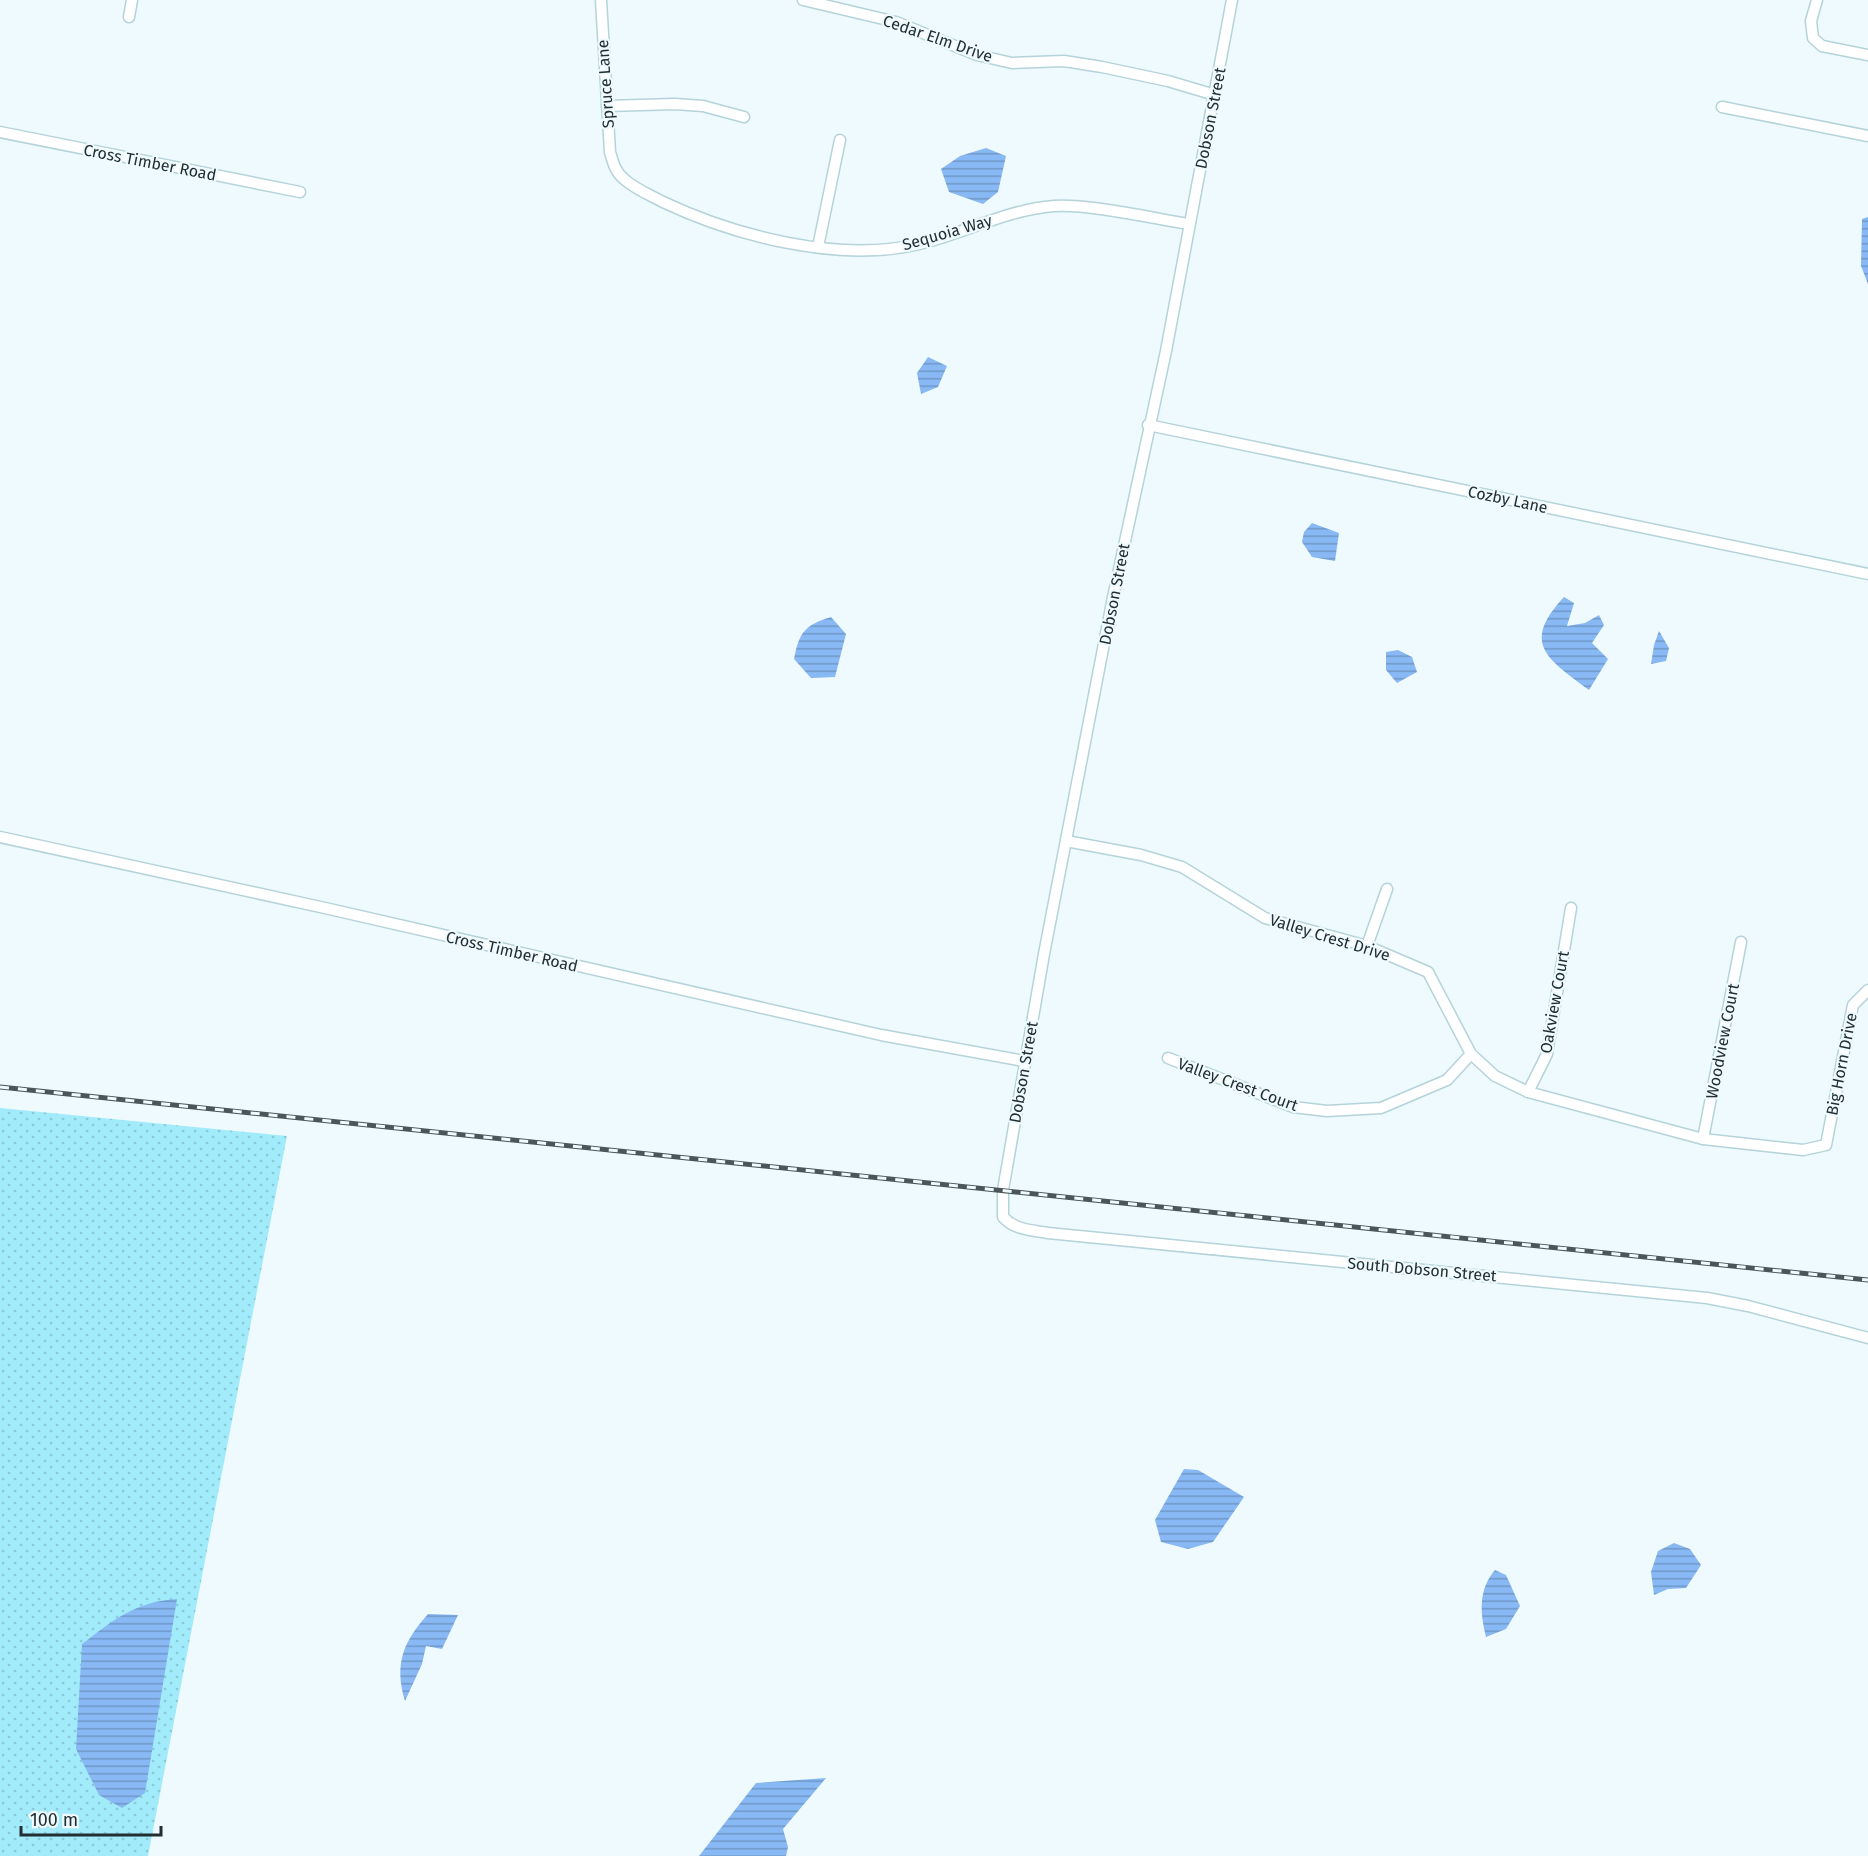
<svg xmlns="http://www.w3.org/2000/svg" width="1868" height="1856" font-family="'Fira Sans',sans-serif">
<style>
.grass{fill:url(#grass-dots)}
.water{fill:url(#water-rules)}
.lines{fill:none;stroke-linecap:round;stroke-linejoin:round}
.minor-casing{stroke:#b5d3da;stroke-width:13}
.minor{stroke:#fff;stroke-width:10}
.rail-casing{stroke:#4a5659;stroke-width:5}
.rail{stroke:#eefafd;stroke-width:3;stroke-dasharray:9;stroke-linecap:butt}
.labels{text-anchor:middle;stroke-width:4.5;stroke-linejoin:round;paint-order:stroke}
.street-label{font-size:16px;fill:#222e31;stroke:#eefafd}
</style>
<defs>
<pattern id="grass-dots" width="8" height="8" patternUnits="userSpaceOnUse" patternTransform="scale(1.5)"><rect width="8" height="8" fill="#a1ebfb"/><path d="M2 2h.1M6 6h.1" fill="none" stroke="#8acad8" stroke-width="1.8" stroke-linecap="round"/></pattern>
<pattern id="water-rules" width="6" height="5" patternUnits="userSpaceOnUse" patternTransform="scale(1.5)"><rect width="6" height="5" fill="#88b9f5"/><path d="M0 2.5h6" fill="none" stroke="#6f97c7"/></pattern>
</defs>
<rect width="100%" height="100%" fill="#eefafd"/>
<polygon class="grass" points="0,1108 287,1136 148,1856 0,1856"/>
<g class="water">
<polygon points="986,148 1006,156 998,192 983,204 949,192 941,169 960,156"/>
<polygon points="1868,217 1868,284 1861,266 1862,219"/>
<polygon points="928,357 947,366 938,387 921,394 917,373"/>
<polygon points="1312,523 1339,533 1335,561 1312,557 1302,542 1304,532"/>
<path d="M1564,597l10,6 -7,23 18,-3 14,-8 5,10 -12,18 16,16 -19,31c-41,-31 -69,-46 -25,-93z"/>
<path d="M831,617l15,17 -11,43 -24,1 -17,-19c5,-27 11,-34 37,-42z"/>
<polygon points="1659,631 1669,648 1666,661 1651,664 1654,645"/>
<polygon points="1398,650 1412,657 1417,672 1397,683 1386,670 1386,652"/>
<polygon points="1184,1469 1198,1470 1244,1497 1213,1542 1188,1549 1161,1542 1155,1520"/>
<polygon points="1674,1543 1690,1549 1701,1565 1686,1588 1668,1589 1654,1595 1651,1572 1658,1551"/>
<path d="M1495,1570l11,5 14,31 -14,23 -20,8c-6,-24 -8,-47 9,-67z"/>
<path d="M177,1599l-32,194 -23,15 -23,-13 -23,-46 6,-105c33,-25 53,-42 95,-45z"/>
<path d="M428,1614l30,1 -16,34 -16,-3 -4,18 -17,37c-11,-37 -2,-59 23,-87z"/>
<polygon points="826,1778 783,1829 788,1847 786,1856 699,1856 756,1783"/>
</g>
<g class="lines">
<g class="minor-casing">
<g id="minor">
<path d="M601,0l9,152c3,10 5,20 14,27 11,10 26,16 39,23 72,34 173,60 252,43 47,-10 89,-35 139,-39 37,-2 97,12 135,18"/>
<polyline points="803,0 896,22 977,55 1012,63 1064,61 1102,67 1168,81 1215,95"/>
<path d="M1232,0l-66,351 -53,246 -69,357 -41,236v27c12,13 28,13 45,16l659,65 41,8 120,32"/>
<polyline points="1817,0 1811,21 1813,38 1822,46 1868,55"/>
<polyline points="129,17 132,0"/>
<polyline points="607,106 675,104 703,106 744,117"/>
<polyline points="1722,107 1868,136"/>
<polyline points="0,132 300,192"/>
<polyline points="818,247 840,140"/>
<polyline points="1148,425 1868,574"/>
<polyline points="0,837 325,908 881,1035 1024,1061"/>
<polyline points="1066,841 1141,855 1182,867 1265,918 1367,946 1428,972 1471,1054 1495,1076 1528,1092 1703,1139 1803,1150 1826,1145 1853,1005 1868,990"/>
<polyline points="1367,946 1387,889"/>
<polyline points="1168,1058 1293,1107 1327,1111 1381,1108 1447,1080 1471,1054"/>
<polyline points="1528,1092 1547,1054 1571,908"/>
<polyline points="1703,1139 1741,942"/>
</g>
</g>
<use href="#minor" class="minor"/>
<g class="rail-casing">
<polyline id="rail" points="0,1087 1868,1280"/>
</g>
<use href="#rail" class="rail"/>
</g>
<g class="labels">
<g class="street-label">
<text transform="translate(938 38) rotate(19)" y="6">Cedar Elm Drive</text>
<text transform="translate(605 84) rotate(-94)" y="6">Spruce Lane</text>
<text transform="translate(1210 118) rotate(-79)" y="6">Dobson Street</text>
<text transform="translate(150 162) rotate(11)" y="6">Cross Timber Road</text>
<text transform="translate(947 232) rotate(-16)" y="6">Sequoia Way</text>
<text transform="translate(1508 499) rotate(12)" y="6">Cozby Lane</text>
<text transform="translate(1114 594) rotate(-79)" y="6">Dobson Street</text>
<text transform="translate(1330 937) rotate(17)" y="6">Valley Crest Drive</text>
<text transform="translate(512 951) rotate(13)" y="6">Cross Timber Road</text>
<text transform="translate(1554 1002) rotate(-80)" y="6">Oakview Court</text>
<text transform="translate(1722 1041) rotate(-79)" y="6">Woodview Court</text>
<text transform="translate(1841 1064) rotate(-79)" y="6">Big Horn Drive</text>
<text transform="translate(1023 1072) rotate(-80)" y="6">Dobson Street</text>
<text transform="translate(1238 1084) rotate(20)" y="6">Valley Crest Court</text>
<text transform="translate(1422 1269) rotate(5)" y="6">South Dobson Street</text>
</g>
</g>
<path d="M21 1826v9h140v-9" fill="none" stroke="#222e31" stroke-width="3"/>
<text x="30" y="1826" font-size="18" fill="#222e31" stroke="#eefafd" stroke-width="4.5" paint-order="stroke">100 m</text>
</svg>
